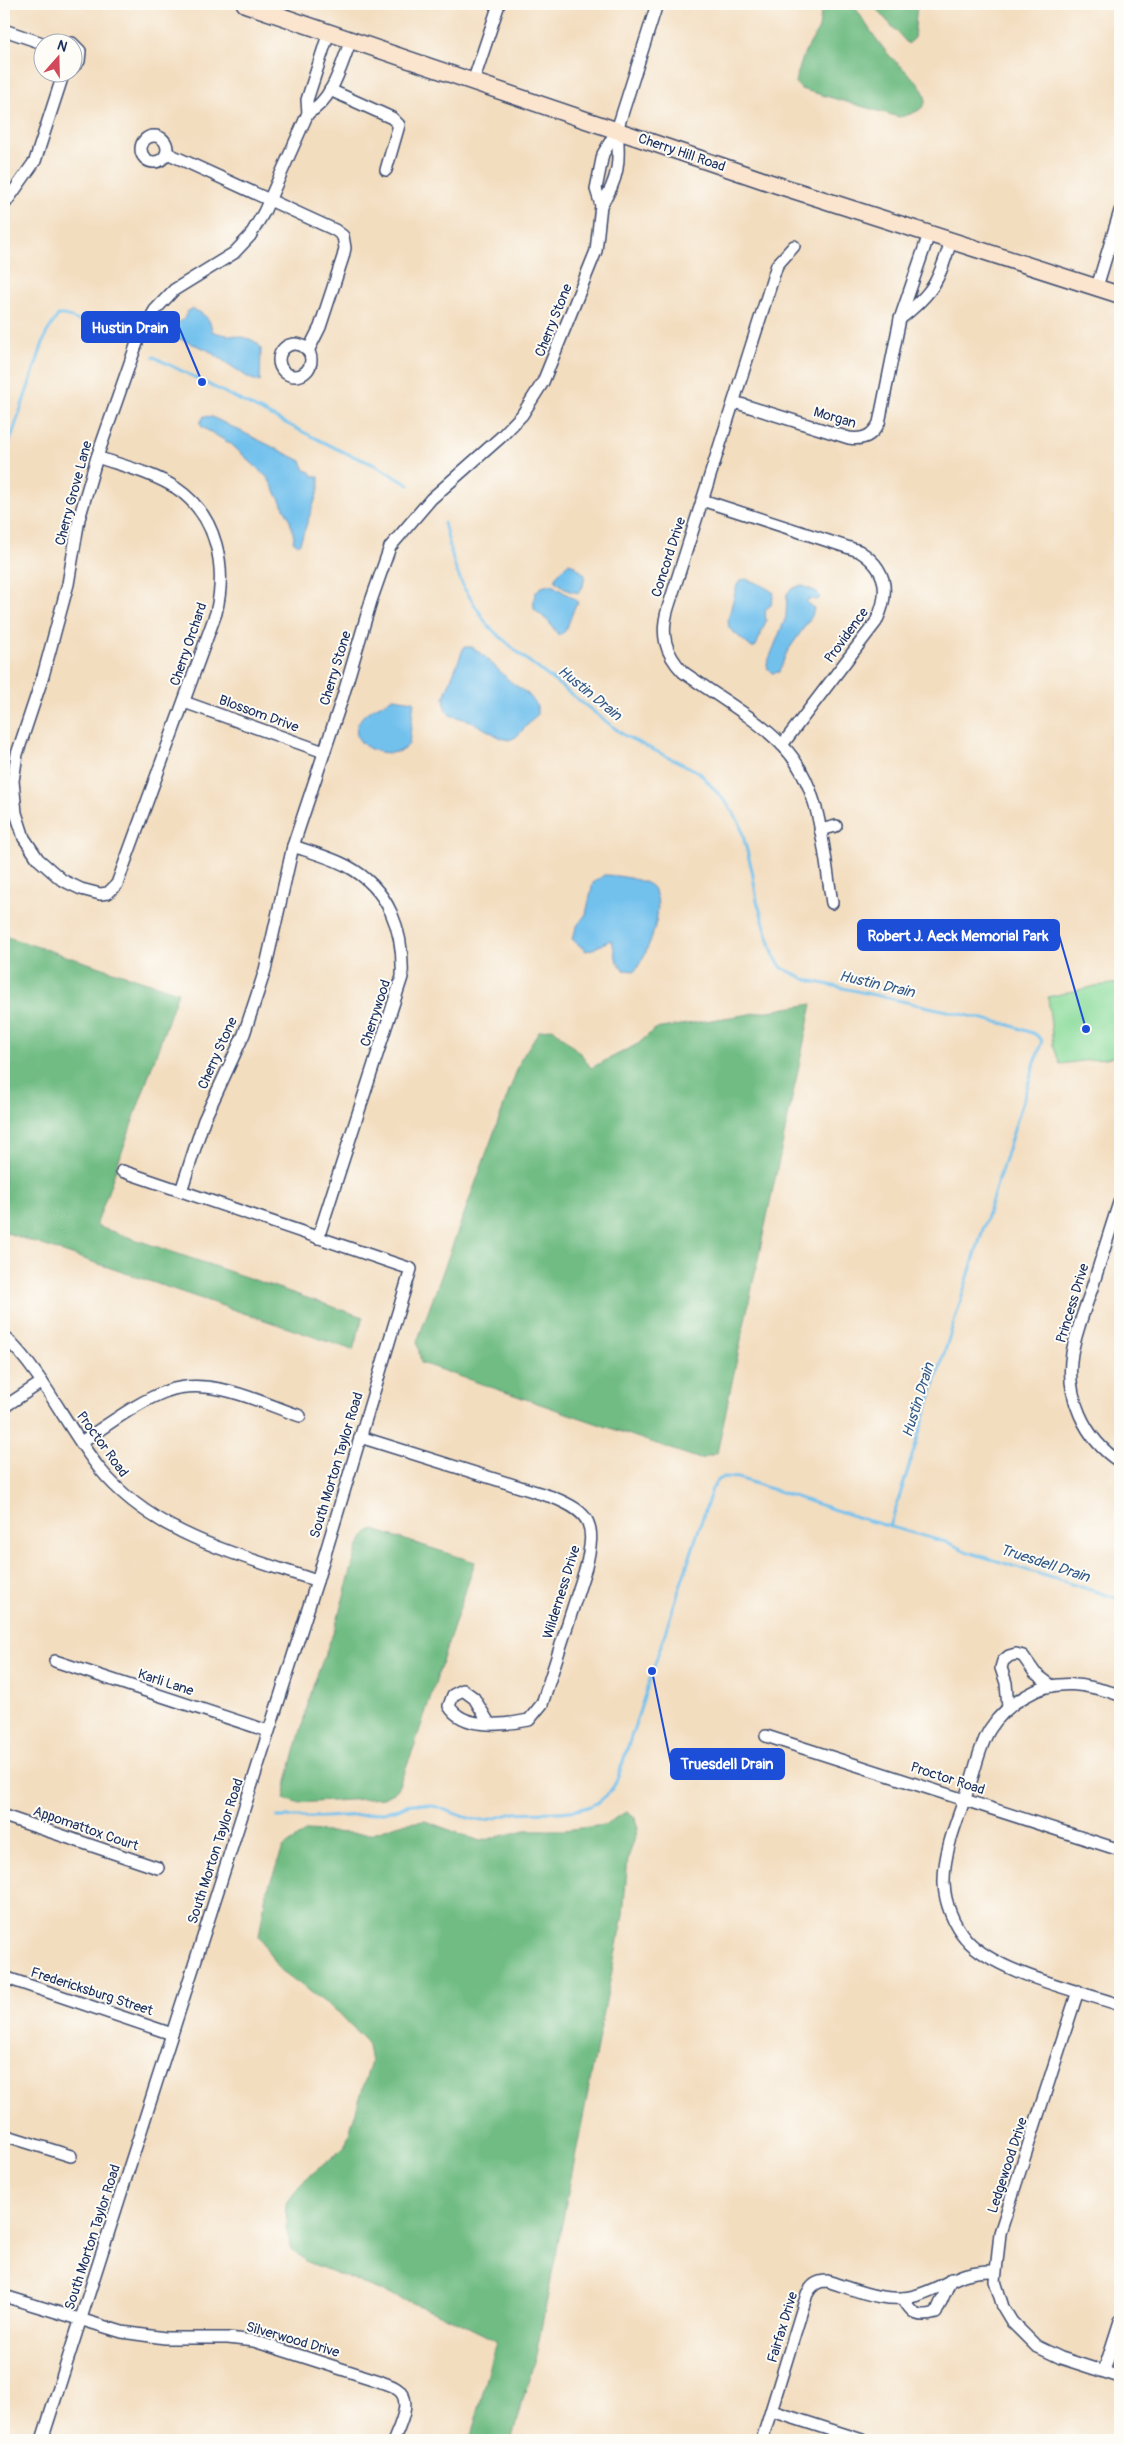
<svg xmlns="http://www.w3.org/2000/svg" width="1124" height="2444" font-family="Pangolin,sans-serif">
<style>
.green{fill:#8bdc9b;stroke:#53867c}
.forest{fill:#70bc83;stroke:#467670}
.water{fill:#72c1ed;stroke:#4678a6}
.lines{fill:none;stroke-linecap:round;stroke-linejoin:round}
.stream{stroke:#72c1ed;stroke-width:3}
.street-casing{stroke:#3b496d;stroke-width:14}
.secondary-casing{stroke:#3b496d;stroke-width:19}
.street{stroke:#fff;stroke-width:11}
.secondary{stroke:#fbe5cf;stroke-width:16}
.labels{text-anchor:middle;stroke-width:4;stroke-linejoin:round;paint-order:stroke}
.street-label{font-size:14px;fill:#1b2f5e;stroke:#fdfcf7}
.water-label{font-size:15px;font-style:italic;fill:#355b89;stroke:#fdfcf7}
.leader{fill:none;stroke:#1d4ed8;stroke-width:2}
.callout-dot{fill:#1d4ed8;stroke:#fdfcf7;stroke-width:2}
.callout{fill:#1d4ed8;stroke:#1d4ed8;stroke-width:2}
.callout-label{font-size:15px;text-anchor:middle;font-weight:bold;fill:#fff}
</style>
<rect width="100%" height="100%" fill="#fdfcf7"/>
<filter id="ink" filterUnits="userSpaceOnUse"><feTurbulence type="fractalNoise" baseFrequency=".02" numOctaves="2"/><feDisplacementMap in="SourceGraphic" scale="10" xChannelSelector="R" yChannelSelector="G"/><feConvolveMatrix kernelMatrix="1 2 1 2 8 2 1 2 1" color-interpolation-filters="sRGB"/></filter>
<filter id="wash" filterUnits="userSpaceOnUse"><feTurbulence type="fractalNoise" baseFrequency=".0096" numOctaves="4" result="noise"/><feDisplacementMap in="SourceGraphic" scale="20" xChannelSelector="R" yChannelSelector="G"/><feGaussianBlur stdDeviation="1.12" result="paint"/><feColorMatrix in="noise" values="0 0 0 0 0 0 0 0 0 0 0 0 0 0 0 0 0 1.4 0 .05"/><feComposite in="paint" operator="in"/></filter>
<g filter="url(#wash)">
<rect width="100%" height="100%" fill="#f3ddbf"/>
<polygon class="green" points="1120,983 1120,1056 1060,1064 1053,1045 1048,997 1096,986"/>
<g class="forest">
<path d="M822,4h31c11,17 23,36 36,51 19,20 66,51 10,62l-98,-28 -6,-7 9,-28 15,-26z"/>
<polygon points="872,4 917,4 914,39 908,44"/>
<polygon points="4,936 178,992 96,1226 363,1317 353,1350 4,1232"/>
<polygon points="812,1004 717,1453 700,1459 421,1363 417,1342 521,1059 539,1031 553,1028 582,1055 591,1068 638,1044 655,1029"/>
<polygon points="374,1530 475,1562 414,1747 397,1790 384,1798 297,1803 284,1799 288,1777 313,1686 335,1628 357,1549 366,1534"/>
<polygon points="627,1812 635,1818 638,1829 628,1858 623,1915 536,2355 511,2440 470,2440 497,2341 450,2318 305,2261 292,2249 286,2229 287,2203 302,2182 345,2147 371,2061 367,2042 338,2012 278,1968 259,1936 266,1894 283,1848 306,1831 370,1834 400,1824 425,1821 480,1841 526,1830 565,1830 604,1825"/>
</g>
<g class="water">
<path d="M192,309c12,4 19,10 20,22 14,7 43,2 49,18l-1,33 -11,-4 -43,-29 -34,-13 -2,-4 2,-6 12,-7 4,-8z"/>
<polygon points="204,416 212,417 301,461 305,470 311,472 313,476 319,477 319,489 300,543 298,545 293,541 294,537 289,517 268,478 231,444 202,427 200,423"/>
<polygon points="569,563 574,565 585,575 583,586 579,593 569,591 555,581 556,576"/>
<polygon points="746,579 762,585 774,593 771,605 765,610 766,621 756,646 752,648 729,628 728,620 737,585 741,580"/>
<path d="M552,585l24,15 2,4 -3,2 -9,24 -7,6 -10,-14 -15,-13c-1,-14 1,-23 18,-24z"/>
<polygon points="801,585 817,592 820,597 818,600 808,599 807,603 814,608 812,616 787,652 779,672 772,673 768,669 767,664 786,617 787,594 790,590"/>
<polygon points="464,647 472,647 484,656 511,682 528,694 537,705 537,715 516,737 509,740 499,737 471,721 450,715 445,708 444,697"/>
<path d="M393,698l21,3 -5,43c-2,2 -5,6 -9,7 -19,7 -55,-7 -40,-31 7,-11 23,-15 33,-22z"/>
<path d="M604,875c10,0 41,4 48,12 16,18 -5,68 -17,84l-11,-1 -7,-8 -5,-22c-11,3 -15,9 -26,11l-14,-12 5,-13 9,-12 7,-31z"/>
</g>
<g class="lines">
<g class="stream">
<polyline points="154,357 341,451 375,465 409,485"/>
<polyline points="4,459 46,334 58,315 65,315 113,336"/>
<polyline points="444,523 455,567 464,588 488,626 522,656 625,736 699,772 729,806 740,824 752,870 757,901 774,956 782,968 807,980 1010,1025 1035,1034 1042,1040 890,1527"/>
<path d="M277,1817c30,0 61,1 91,-3 10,-2 21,-2 30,-5 5,-2 9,-5 14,-5 23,-3 45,14 66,16 14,1 25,-5 37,-7 38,-3 86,8 103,-36l94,-288 5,-8 7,-4 14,1 128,42 83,23 19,9 152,47"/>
</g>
</g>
</g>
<g filter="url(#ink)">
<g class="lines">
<g class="street-casing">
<g id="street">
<polyline points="4,30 42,43"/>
<polyline points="72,43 80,51 79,61 72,68"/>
<polyline points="473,82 499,4"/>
<polyline points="330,90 392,118 399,125 386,170"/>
<path d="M308,113c25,-13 33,-48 43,-73"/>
<circle cx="154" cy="149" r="13"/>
<polyline points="167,153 335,230 343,236 345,248 343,257 320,327 308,351"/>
<polyline points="4,205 35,161 64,72"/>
<path d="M601,205c18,-25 19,-45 16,-75"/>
<path d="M794,246l-17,19 -109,343c-8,26 -3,45 15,64 31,22 73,46 99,73 40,40 41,105 50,158"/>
<polyline points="1097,287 1120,211"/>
<path d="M900,319c34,-27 38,-37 51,-78"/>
<circle cx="295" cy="360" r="16"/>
<path d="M734,402l115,36c15,2 23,-2 30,-15l21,-104 29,-85"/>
<path d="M97,457c26,9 56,16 79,31 42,28 51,80 40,125l-99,271 -9,9 -8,1 -19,-5 -19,-9 -24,-21 -14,-21 -8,-25 -3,-32 4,-27 26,-78 25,-92 11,-65 18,-62 41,-117 17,-30 19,-20 60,-37 16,-17 14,-24 44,-99 -1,-13 22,-68"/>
<path d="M702,500l157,51c29,18 31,42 17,71l-94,123"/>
<polyline points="184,702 324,752"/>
<polyline points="820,830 836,826"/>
<path d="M293,846c18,6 37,11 54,20 43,23 57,66 55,111l-84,261"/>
<polyline points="181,1191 204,1120 244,1034 258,992 265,970 293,846 343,696 371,601 390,547 431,499 501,437 522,415 543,382 596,251 601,205 596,189 603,154 617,130 657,4"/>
<path d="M1120,1200c-10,30 -19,60 -29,91 -7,20 -15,41 -19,62 -7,42 12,86 48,109"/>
<path d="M4,1336c40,38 61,89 95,132 55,68 139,86 218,113"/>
<polyline points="4,1407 42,1382"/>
<path d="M360,1437l192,60c40,16 44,28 34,70l-44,137 -13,16c-24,5 -66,10 -80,-14l4,-11 10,-5 11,8 15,25"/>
<path d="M81,1442c27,-17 56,-40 86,-51 44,-15 92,11 133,25"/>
<polyline points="55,1661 268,1731"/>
<path d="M1120,1695c-31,-10 -64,-18 -94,1 -15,8 -27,19 -36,33 -9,14 -13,33 -18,49 -11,34 -29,70 -28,106 1,19 9,40 22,55 30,34 110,51 154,66"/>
<polyline points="1008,1708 1006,1683 1001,1668 1003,1661 1009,1656 1016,1654 1023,1656 1035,1673 1052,1686"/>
<polyline points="766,1736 1120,1850"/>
<polyline points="4,1816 158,1868"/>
<polyline points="4,1977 172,2034"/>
<polyline points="1078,1991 1000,2233 995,2281 1003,2307 1012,2322 1036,2346 1061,2358 1120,2377"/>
<polyline points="4,2135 71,2156"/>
<path d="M4,2296l118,36 43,6h63l26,3 125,40c6,3 13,4 18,8 17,10 2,38 -3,51"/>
<path d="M903,2298c9,17 16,20 33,15l15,-34"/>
<polyline points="1104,2371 1120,2321"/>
<polyline points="772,2411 862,2440"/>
<polyline points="42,2440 317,1581 411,1269 122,1171"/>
<path d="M762,2440l45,-146c5,-9 10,-13 20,-13 29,9 61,24 91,14 32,-10 39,-25 77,-24"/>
</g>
</g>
<g class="secondary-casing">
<polyline id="secondary" points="245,4 771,183 1120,295"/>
</g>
<use href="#street" class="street"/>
<use href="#secondary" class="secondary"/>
</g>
</g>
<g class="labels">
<g class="street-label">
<text transform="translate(682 152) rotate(19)" y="5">Cherry Hill Road</text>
<text transform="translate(553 320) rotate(-68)" y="5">Cherry Stone</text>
<text transform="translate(835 417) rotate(16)" y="5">Morgan</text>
<text transform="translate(73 493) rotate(-75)" y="5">Cherry Grove Lane</text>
<text transform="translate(668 557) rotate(-72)" y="5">Concord Drive</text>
<text transform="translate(846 635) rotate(-54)" y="5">Providence</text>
<text transform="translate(188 644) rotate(-71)" y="5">Cherry Orchard</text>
<text transform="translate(335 668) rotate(-73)" y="5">Cherry Stone</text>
<text transform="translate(259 713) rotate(20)" y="5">Blossom Drive</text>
<text transform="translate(375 1013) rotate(-72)" y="5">Cherrywood</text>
<text transform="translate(217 1053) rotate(-66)" y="5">Cherry Stone</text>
<text transform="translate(1072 1303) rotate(-73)" y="5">Princess Drive</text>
<text transform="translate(103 1444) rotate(54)" y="5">Proctor Road</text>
<text transform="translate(336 1465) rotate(-73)" y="5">South Morton Taylor Road</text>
<text transform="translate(561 1592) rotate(-73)" y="5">Wilderness Drive</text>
<text transform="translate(166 1682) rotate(18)" y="5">Karli Lane</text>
<text transform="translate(948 1778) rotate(18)" y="5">Proctor Road</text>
<text transform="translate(86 1828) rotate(19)" y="5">Appomattox Court</text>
<text transform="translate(215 1851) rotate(-72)" y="5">South Morton Taylor Road</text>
<text transform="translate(92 1991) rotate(18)" y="5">Fredericksburg Street</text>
<text transform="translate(1007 2165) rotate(-72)" y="5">Ledgewood Drive</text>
<text transform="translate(92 2237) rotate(-72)" y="5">South Morton Taylor Road</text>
<text transform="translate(782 2327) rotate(-73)" y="5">Fairfax Drive</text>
<text transform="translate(293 2339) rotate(16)" y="5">Silverwood Drive</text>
</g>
<g class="water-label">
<text transform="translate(590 693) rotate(39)" y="5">Hustin Drain</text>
<text transform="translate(877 984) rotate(13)" y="5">Hustin Drain</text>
<text transform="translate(918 1400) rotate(-73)" y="5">Hustin Drain</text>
<text transform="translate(1045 1563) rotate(18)" y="5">Truesdell Drain</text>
</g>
</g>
<path class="leader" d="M202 382L179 327M1086 1029L1059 935M652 1671L671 1764"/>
<g class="callout-dot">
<circle cx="202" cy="382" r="5"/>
<circle cx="1086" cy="1029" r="5"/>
<circle cx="652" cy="1671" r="5"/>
</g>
<g class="callout">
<rect x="82" y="312" width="97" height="30" rx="5"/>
<rect x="858" y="920" width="201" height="30" rx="5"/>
<rect x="671" y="1749" width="113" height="30" rx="5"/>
</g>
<g class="callout-label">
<text x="130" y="333">Hustin Drain</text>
<text x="958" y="941">Robert J. Aeck Memorial Park</text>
<text x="727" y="1769">Truesdell Drain</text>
</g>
<rect width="1124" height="2444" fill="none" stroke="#fdfcf7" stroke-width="20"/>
<g transform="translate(58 58) rotate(20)"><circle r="24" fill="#fdfcf7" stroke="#a3aaba"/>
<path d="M0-4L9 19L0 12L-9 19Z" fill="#d1495b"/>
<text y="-8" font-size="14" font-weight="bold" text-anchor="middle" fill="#1b2f5e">N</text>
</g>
</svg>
